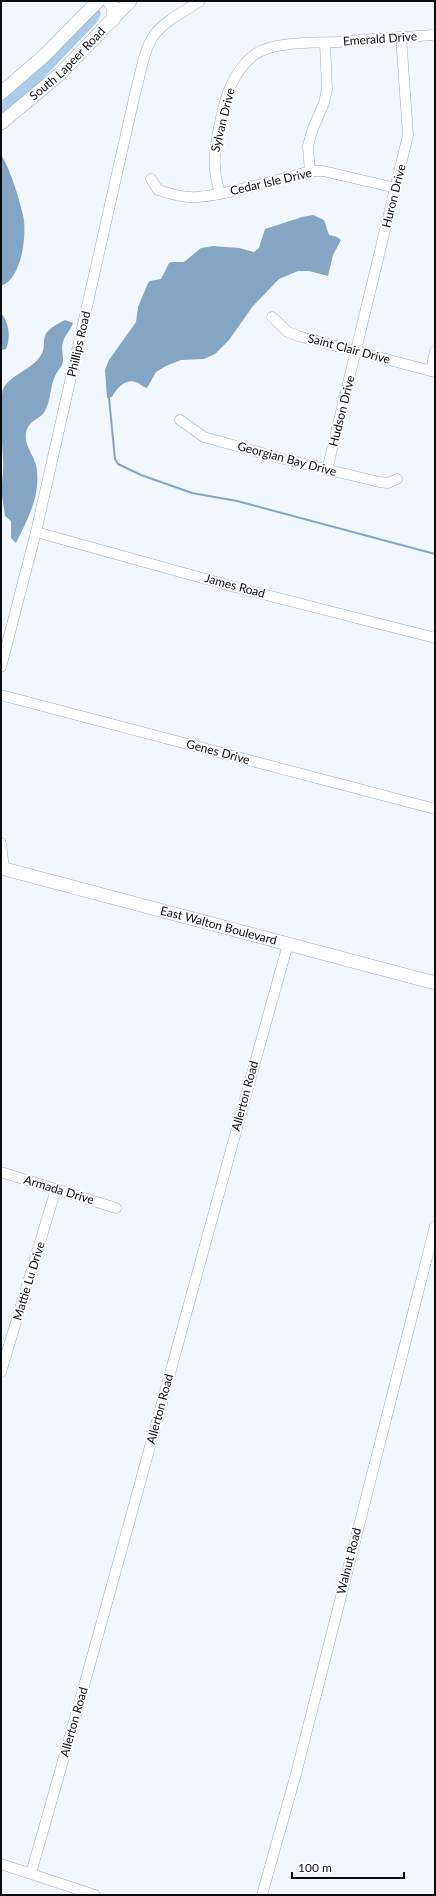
<svg xmlns="http://www.w3.org/2000/svg" width="436" height="1896" font-family="Lato,sans-serif">
<style>
.green{fill:#accceb}
.water{fill:#85a5c4}
.lines{fill:none;stroke-linecap:round;stroke-linejoin:round}
.stream{stroke:#85a5c4;stroke-width:2}
.minor-casing{stroke:#a0adbb;stroke-width:11}
.major-casing{stroke:#a0adbb;stroke-width:14}
.minor{stroke:#fff;stroke-width:10}
.major{stroke:#fff;stroke-width:13}
.labels{text-anchor:middle;stroke-width:4;stroke-linejoin:round;paint-order:stroke}
.street-label{font-size:12px;fill:#080c11;stroke:#fff}
</style>
<rect width="100%" height="100%" fill="#f1f7fc"/>
<polygon class="green" points="99,9 101,13 98,21 33,89 1,115 1,101 53,55"/>
<g class="water">
<path d="M1,155c8,10 21,52 23,66 2,19 -3,58 -23,65z"/>
<path d="M313,215l11,5 5,15 8,2 4,3 -8,15 -5,21 -19,-5h-11l-19,8 -26,27 -24,34 -14,14 -11,5 -23,1 -15,6 -10,6 -9,16c-4,-1 -5,-3 -9,-5 -12,-6 -21,5 -26,14l-5,1 -2,-28 4,-10 27,-38 2,-15 10,-24 2,-2 11,-2 8,-16 3,-1h12l17,-14 12,-2 26,2 15,4 5,-4 6,-19 37,-12z"/>
<path d="M1,313c8,9 10,25 5,36l-4,1z"/>
<path d="M65,320l8,3c-2,7 -8,11 -10,19 -2,6 0,11 0,18 0,6 -5,10 -8,16 -5,11 -4,24 -10,35 -5,9 -16,8 -19,22 -2,12 7,21 10,32 6,28 -8,54 -20,78l-5,-5v-17l-6,-5c-1,-10 -4,-20 -3,-30 0,-10 2,-18 1,-28 -1,-12 -3,-60 0,-69 8,-15 29,-19 38,-34 3,-5 3,-9 3,-15 1,-11 12,-15 21,-20z"/>
</g>
<g class="lines">
<polyline class="stream" points="109,398 115,459 118,464 141,475 192,493 237,501 435,554"/>
<g class="minor-casing">
<g id="minor">
<polyline points="310,172 308,146 312,131 324,103 327,89 325,43"/>
<path d="M151,179l7,11c13,4 26,8 40,7 35,-3 79,-18 114,-26h11l73,17"/>
<path d="M220,193c-9,-26 -5,-48 1,-75 5,-24 13,-47 33,-63 19,-14 61,-12 84,-13 32,-3 65,-5 97,-7"/>
<polyline points="272,317 288,332 298,336 435,372"/>
<polyline points="431,371 435,351"/>
<polyline points="180,420 204,437 280,458 379,482 388,483 397,479"/>
<polyline points="327,470 408,135 401,37"/>
<polyline points="36,532 231,586 435,638"/>
<path d="M1,667l35,-135 99,-438c5,-17 9,-47 20,-60 11,-14 30,-23 45,-33"/>
<polyline points="1,695 435,809"/>
<polyline points="1,843 4,869"/>
<polyline points="1,1172 116,1208"/>
<polyline points="1,1372 56,1189"/>
<polyline points="1,1864 95,1895"/>
<path d="M31,1873c89,-308 170,-619 257,-929"/>
<polyline points="262,1895 296,1774 435,1226"/>
</g>
</g>
<g class="major-casing">
<g id="major">
<polyline points="109,1 114,8 113,20"/>
<polyline points="1,93 45,55 98,1"/>
<path id="s1" d="M1,123l59,-49 70,-73"/>
<path id="s2" d="M1,868l434,115"/>
</g>
</g>
<use href="#minor" class="minor"/>
<use href="#major" class="major"/>
</g>
<g class="labels">
<g class="street-label">
<text transform="translate(380 39) rotate(-4)" y="4">Emerald Drive</text>
<text dy="4" stroke="none"><textPath href="#s1" startOffset="89">South Lapeer Road</textPath></text>
<text transform="translate(223 120) rotate(-76)" y="4">Sylvan Drive</text>
<text transform="translate(271 182) rotate(-13)" y="4">Cedar Isle Drive</text>
<text transform="translate(394 196) rotate(-76)" y="4">Huron Drive</text>
<text transform="translate(79 344) rotate(-77)" y="4">Phillips Road</text>
<text transform="translate(349 349) rotate(15)" y="4">Saint Clair Drive</text>
<text transform="translate(342 411) rotate(-76)" y="4">Hudson Drive</text>
<text transform="translate(287 459) rotate(15)" y="4">Georgian Bay Drive</text>
<text transform="translate(235 586) rotate(15)" y="4">James Road</text>
<text transform="translate(218 752) rotate(15)" y="4">Genes Drive</text>
<text dy="4" stroke="none"><textPath href="#s2" startOffset="225">East Walton Boulevard</textPath></text>
<text transform="translate(245 1096) rotate(-75)" y="4">Allerton Road</text>
<text transform="translate(59 1190) rotate(17)" y="4">Armada Drive</text>
<text transform="translate(29 1281) rotate(-73)" y="4">Mattie Lu Drive</text>
<text transform="translate(160 1409) rotate(-75)" y="4">Allerton Road</text>
<text transform="translate(349 1561) rotate(-76)" y="4">Walnut Road</text>
<text transform="translate(74 1722) rotate(-74)" y="4">Allerton Road</text>
</g>
</g>
<rect width="436" height="1896" fill="none" stroke="#080c11" stroke-width="4"/>
<path d="M292 1872v6h112v-6" fill="none" stroke="#080c11" stroke-width="2"/>
<text x="298" y="1872" font-size="12" fill="#080c11" stroke="#ffffff" stroke-width="3" paint-order="stroke">100 m</text>
</svg>
